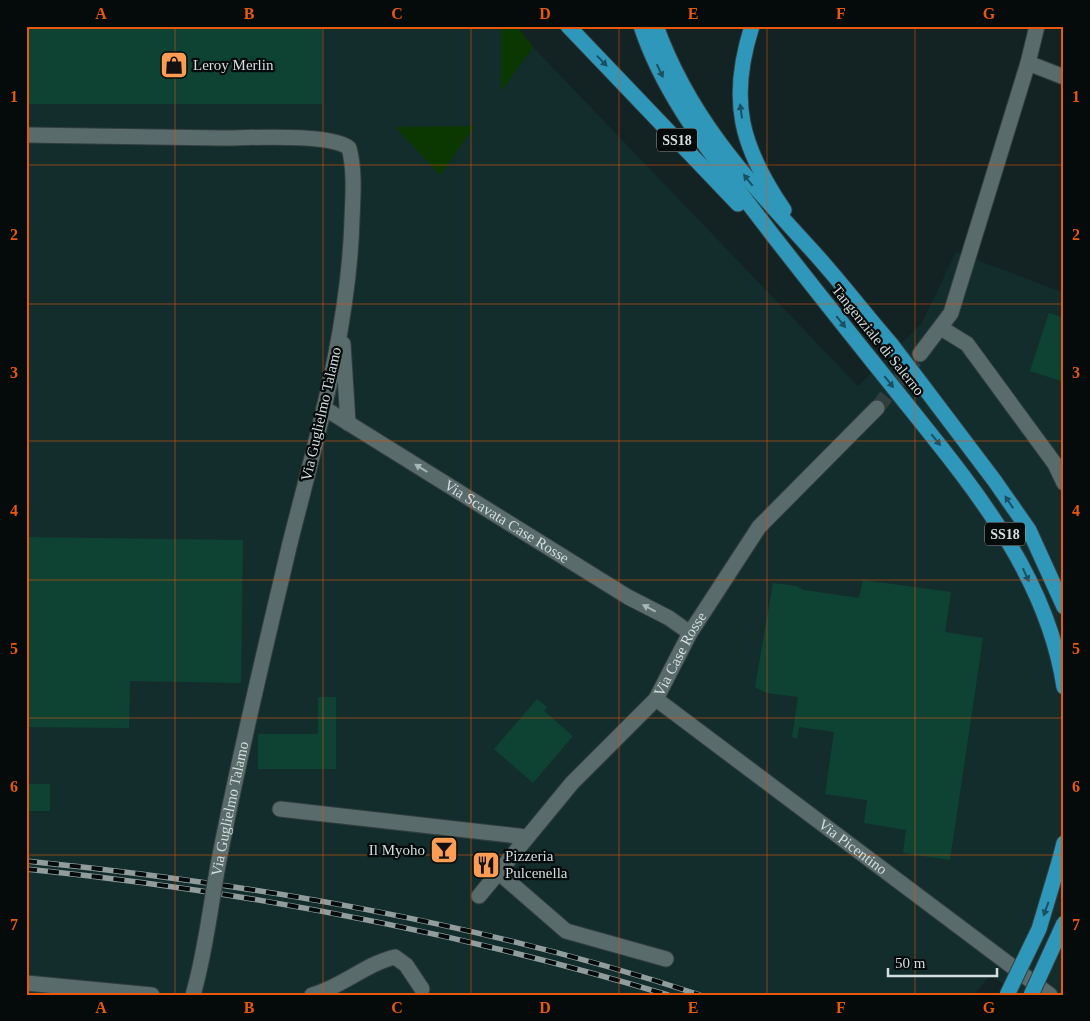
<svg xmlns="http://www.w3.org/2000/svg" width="1090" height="1021" font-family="'Times New Roman',serif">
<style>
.built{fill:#132d2d}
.green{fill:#0b3801}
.building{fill:#0e4333}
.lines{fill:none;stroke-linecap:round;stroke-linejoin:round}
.street-tunnel{stroke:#303e3e;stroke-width:15;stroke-dasharray:15 8;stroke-linecap:butt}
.street-casing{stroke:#343e3e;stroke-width:17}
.highway-casing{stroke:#343e3e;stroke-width:17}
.street{stroke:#596b6b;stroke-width:15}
.highway{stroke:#2f97ba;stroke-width:15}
.rail-casing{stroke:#919d9d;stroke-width:5.5}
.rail{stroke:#050a0a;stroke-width:4;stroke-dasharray:11;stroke-linecap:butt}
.street-bridge-casing{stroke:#343e3e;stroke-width:17;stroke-linecap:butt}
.highway-bridge-casing{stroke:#343e3e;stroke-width:17;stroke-linecap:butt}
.street-bridge{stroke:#596b6b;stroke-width:15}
.highway-bridge{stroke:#2f97ba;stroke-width:15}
.oneway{fill:#1a5062}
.oneway2{fill:#a9b6b6}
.grid{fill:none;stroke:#e8590c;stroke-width:1;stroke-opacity:0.55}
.labels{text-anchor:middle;stroke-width:4.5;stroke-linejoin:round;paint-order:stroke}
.shield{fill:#050a0a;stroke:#969e9e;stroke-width:1}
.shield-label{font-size:14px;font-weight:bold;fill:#d4dede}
.poi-label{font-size:15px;fill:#d4dede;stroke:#050a0a;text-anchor:start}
.street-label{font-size:15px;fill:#d4dede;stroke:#050a0a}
.neatline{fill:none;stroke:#e8590c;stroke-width:2}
.grid-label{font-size:16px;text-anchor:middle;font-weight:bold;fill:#e8590c}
</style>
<rect width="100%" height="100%" fill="#132222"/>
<polygon class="built" points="26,26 517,26 533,47 858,386 921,324 956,252 1064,293 1064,995 1020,995 990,975 974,995 26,995"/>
<g class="green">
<polygon points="501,26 517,26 533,47 501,91"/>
<polygon points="475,126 440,175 395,127"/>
</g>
<g class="building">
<rect x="26" y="26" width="296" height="78"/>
<polygon points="1049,313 1064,318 1064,382 1030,371"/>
<polygon points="26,537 243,540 241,683 130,681 129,728 26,727"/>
<polygon points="863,580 951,592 945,632 983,638 950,860 903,853 906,830 864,823 867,800 825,794 834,732 799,727 797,739 792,737 798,697 767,693 755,687 773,583 796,586 804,590 859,598"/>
<polygon points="318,697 336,697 336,769 258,769 258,734 318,734"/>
<polygon points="537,699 547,707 544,711 573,736 533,783 494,749"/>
<rect x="26" y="784" width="24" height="27"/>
</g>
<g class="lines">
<polyline class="street-tunnel" points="877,408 920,354"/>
<g class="street-casing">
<g id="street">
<polyline points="1028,63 1064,77"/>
<path d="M26,135c65,1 130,2 195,3 27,0 108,-5 128,10 6,22 4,48 3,71 -3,110 -35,217 -62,324"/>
<polyline points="941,328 967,344 1055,464 1064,483"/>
<polyline points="343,344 348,423"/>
<polyline points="920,354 951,313 1028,63 1037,26"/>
<path id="s1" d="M324,408l304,189 41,21 21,15"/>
<path id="s2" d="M656,699l394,296"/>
<polyline points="280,809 527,837"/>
<polyline points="498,872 566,931 666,959"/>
<path id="s3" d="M479,896l93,-113 84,-84 34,-66 69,-106 118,-119"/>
<polyline points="26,983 152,995"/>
<path d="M312,995c30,-8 53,-31 83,-38l11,8 16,24"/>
</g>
</g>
<g class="highway-casing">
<g id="highway">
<polyline points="568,26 738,204"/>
<path d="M641,26c21,64 61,116 101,169 43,57 87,112 131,167"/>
<path d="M656,26c33,91 88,150 152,220 29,31 55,66 83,98"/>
<path d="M752,26c-24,75 -11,121 32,184"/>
<polyline points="923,386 994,480 1029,530 1064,607"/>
<path d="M905,402c68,85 142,173 159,285"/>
<polyline points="1059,862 1064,843"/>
</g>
</g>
<use href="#street" class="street"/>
<use href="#highway" class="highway"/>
<g class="rail-casing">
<g id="rail">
<path d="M26,861c228,23 456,62 674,134"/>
<path d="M26,869c218,22 432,63 642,126"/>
</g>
</g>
<use href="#rail" class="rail"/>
<g class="street-bridge-casing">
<g id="street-bridge">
<path id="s4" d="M193,995c14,-48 18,-97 28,-145 20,-103 45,-205 69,-307"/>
</g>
</g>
<g class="highway-bridge-casing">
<g id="highway-bridge">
<polyline points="891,344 923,386"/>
<polyline points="873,362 905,402"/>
<polyline points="1007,995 1039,929 1059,862"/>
<polyline points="1031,995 1064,923"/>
</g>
</g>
<use href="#street-bridge" class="street-bridge"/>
<use href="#highway-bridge" class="highway-bridge"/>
</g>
<defs><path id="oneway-solid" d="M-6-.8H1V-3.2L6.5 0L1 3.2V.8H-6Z" transform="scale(1.25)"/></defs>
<g class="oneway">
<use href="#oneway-solid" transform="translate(602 61) rotate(46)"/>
<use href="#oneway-solid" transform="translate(660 71) rotate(65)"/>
<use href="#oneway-solid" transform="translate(741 111) rotate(-98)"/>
<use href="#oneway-solid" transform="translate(748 180) rotate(-128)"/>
<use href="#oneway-solid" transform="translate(841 322) rotate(51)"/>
<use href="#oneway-solid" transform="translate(889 382) rotate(51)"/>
<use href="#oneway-solid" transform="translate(936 440) rotate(51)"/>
<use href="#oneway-solid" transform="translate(1009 502) rotate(-124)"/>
<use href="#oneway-solid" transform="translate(1026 575) rotate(65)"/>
<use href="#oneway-solid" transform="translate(1046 909) rotate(110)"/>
</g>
<g class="oneway2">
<use href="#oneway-solid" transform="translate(421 468) rotate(-148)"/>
<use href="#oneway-solid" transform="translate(649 608) rotate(-152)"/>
</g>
<path class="grid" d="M175,26v969M323,26v969M471,26v969M619,26v969M767,26v969M915,26v969M26,165h1038M26,304h1038M26,441h1038M26,580h1038M26,718h1038M26,855h1038"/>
<defs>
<g id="shop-square" transform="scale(1.4375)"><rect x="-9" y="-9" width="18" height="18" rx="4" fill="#fd9d55" stroke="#050a0a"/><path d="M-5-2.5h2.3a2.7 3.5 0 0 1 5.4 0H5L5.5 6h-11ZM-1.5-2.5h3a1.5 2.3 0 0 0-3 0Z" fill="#111"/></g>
<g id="bar-square" transform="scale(1.4375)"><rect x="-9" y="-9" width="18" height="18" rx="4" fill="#fd9d55" stroke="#050a0a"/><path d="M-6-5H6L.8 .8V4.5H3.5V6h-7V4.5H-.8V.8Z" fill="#111"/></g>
<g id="restaurant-square" transform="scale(1.4375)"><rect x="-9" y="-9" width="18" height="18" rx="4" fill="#fd9d55" stroke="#050a0a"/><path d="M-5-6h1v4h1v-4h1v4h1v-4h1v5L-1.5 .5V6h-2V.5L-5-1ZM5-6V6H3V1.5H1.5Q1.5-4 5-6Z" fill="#111"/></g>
</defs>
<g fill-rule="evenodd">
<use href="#shop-square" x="174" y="65"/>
<use href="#bar-square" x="444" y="850"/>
<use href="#restaurant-square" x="486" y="865"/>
</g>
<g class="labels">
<g class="shield">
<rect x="657" y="128.5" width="40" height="23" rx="4"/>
<rect x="985" y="522.5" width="40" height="23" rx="4"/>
</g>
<g class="shield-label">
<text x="677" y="145">SS18</text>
<text x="1005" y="539">SS18</text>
</g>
<g class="poi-label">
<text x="193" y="70">Leroy Merlin</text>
<text x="425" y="855" text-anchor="end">Il Myoho</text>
<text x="505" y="861">Pizzeria<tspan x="505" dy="17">Pulcenella</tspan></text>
</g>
<g class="street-label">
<text transform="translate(878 340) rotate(51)" y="5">Tangenziale di Salerno</text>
<text transform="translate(321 414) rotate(-77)" y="5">Via Guglielmo Talamo</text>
<text dy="5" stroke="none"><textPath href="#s1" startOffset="215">Via Scavata Case Rosse</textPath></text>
<text dy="5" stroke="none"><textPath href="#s3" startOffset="316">Via Case Rosse</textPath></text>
<text dy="5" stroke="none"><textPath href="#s4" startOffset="190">Via Guglielmo Talamo</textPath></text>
<text dy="5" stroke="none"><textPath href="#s2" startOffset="246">Via Picentino</textPath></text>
</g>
</g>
<rect width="1090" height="1021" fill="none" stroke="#050a0a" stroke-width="55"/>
<path d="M888 968v8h109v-8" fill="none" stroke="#d4dede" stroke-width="2.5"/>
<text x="895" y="968" font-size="15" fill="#d4dede" stroke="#050a0a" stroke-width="4" paint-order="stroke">50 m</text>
<rect x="28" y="28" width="1034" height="966" class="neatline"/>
<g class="grid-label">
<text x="101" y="19">A</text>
<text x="249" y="19">B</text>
<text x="397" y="19">C</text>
<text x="545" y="19">D</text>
<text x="693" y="19">E</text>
<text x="841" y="19">F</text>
<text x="989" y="19">G</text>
<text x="14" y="102">1</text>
<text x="1076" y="102">1</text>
<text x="14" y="240">2</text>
<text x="1076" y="240">2</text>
<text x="14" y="378">3</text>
<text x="1076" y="378">3</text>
<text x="14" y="516">4</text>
<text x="1076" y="516">4</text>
<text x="14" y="654">5</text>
<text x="1076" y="654">5</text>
<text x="14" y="792">6</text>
<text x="1076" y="792">6</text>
<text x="14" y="930">7</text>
<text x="1076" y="930">7</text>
<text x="101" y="1013">A</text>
<text x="249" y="1013">B</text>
<text x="397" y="1013">C</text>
<text x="545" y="1013">D</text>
<text x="693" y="1013">E</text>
<text x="841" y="1013">F</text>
<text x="989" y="1013">G</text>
</g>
</svg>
